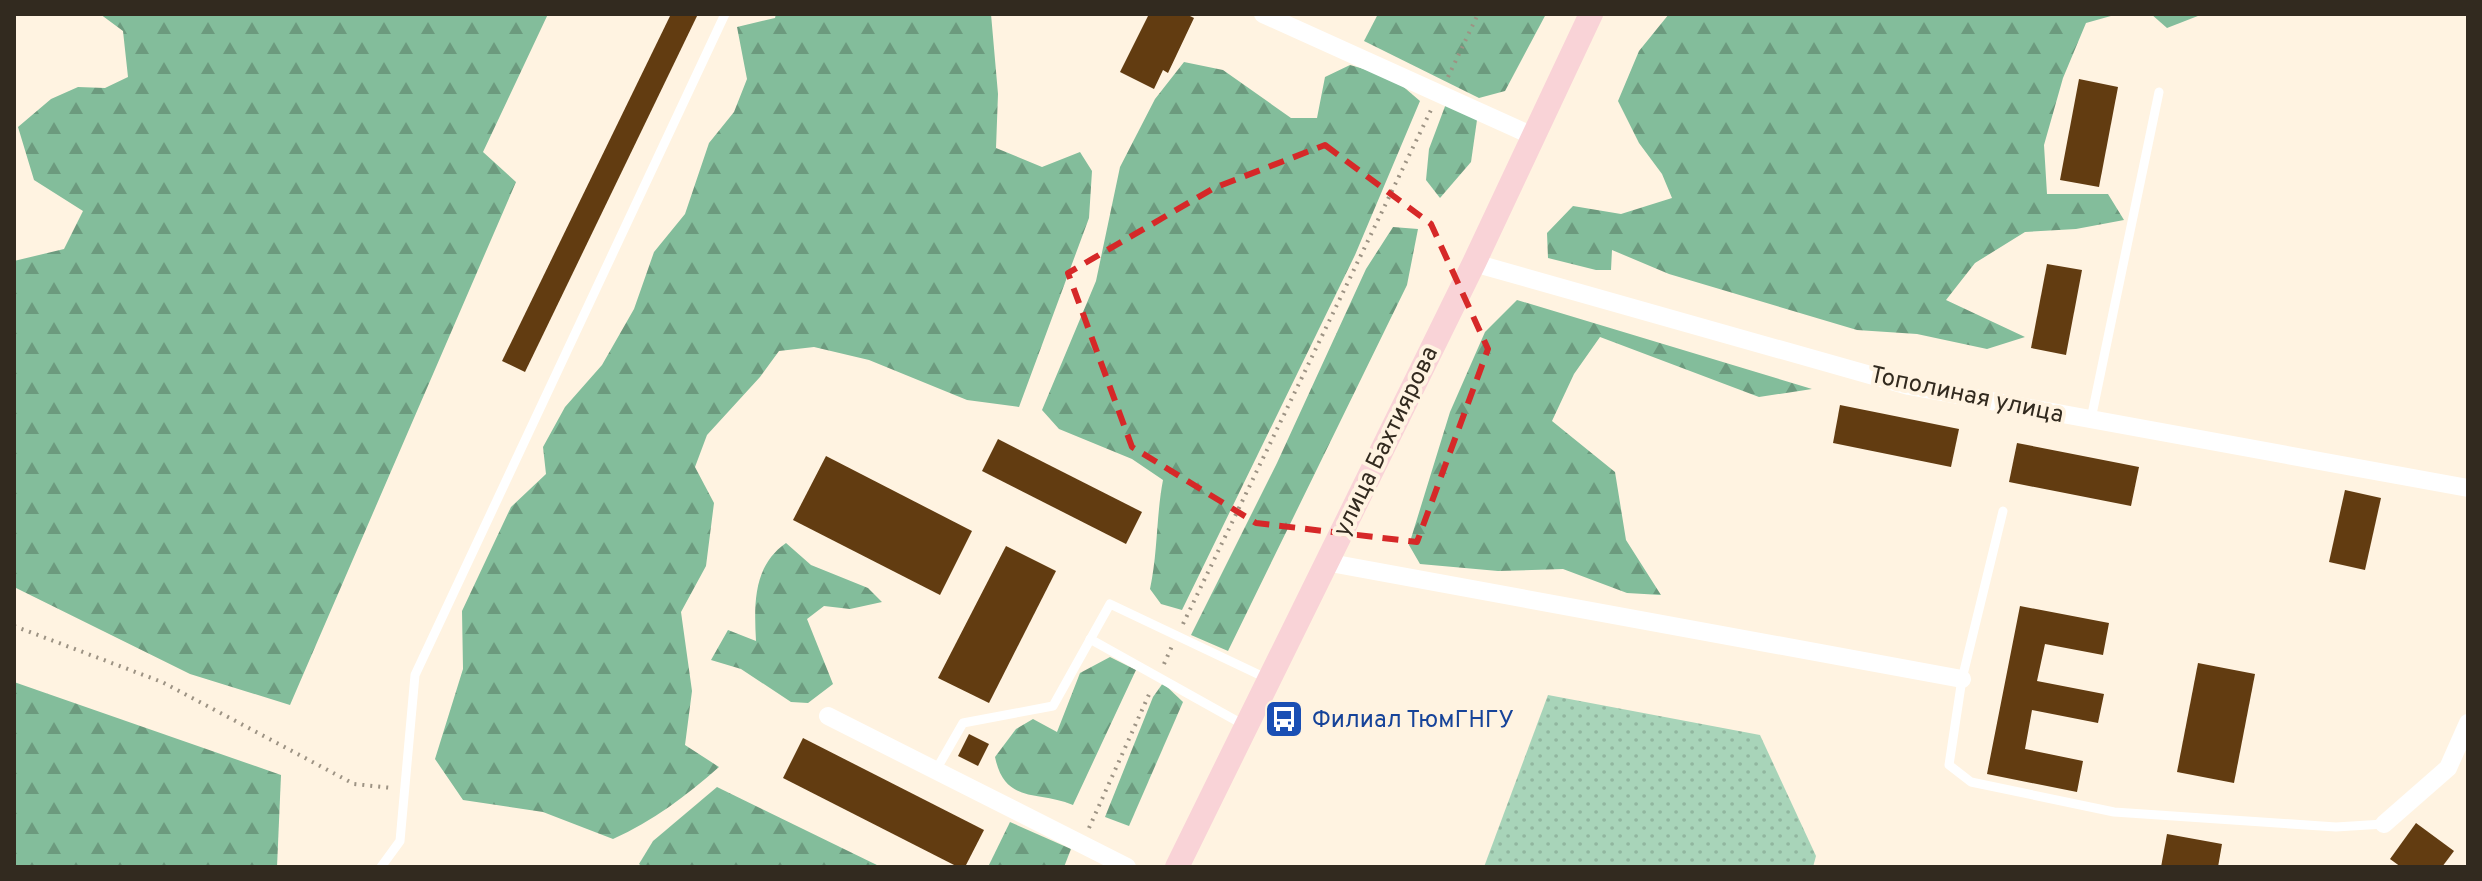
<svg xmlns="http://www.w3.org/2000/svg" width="2482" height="881" font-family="Overpass,sans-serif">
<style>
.forest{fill:url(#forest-firs)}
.park{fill:url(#park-dots)}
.building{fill:#623c11}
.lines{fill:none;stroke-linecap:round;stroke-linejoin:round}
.path{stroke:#9d9384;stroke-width:4;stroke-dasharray:2 6;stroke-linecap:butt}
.lane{stroke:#fff;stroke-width:9}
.street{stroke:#fff;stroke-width:18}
.secondary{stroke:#f9d3d7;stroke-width:24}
.marked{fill:none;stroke:#d62828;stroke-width:6;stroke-dasharray:16 10;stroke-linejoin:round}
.labels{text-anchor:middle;stroke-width:8;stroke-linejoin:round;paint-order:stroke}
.street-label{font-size:24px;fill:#322a1f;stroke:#fff3e1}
.transit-label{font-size:24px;fill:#164399;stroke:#fff3e1;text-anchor:start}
</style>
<defs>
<pattern id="forest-firs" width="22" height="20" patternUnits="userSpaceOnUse" patternTransform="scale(2)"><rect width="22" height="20" fill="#83bd9b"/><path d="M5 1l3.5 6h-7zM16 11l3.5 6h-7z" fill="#6c9a7e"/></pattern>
<pattern id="park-dots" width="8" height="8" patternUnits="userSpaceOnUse" patternTransform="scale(2)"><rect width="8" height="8" fill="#a8d4b9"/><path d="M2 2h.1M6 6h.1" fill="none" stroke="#91b69f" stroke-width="1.8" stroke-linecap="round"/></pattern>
</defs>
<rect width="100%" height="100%" fill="#fff3e1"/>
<g class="forest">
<polygon points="100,14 548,14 483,152 516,182 290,705 190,674 14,587 14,261 64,249 83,211 34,180 18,127 51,99 78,87 105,88 128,77 123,31"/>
<path d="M776,14h215l7,80 -2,54 46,19 38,-15 12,19 -3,47 -70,189 -52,-7 -98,-40 -55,-13 -35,4 -19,26 -53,58 -12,32 19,36 -8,63 -25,46 11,79 -7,54 34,22c-33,29 -66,54 -106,72l-70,-27 -80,-12 -28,-41 28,-90 -1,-58 49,-104 35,-33 -3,-27 22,-40 37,-42 32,-56 20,-57 31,-38 24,-71 25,-31 13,-33 -10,-52 38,-9z"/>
<polygon points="1378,14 1546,14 1505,91 1479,98 1364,41"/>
<polygon points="1669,14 2118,14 2086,23 2063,78 2044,145 2047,194 2108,194 2124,220 2076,229 2025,232 1975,263 1946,300 2025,337 1987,349 1917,334 1857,330 1669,274 1612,250 1611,270 1596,270 1548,258 1547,233 1573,206 1621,214 1672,198 1662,174 1639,143 1618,101 1639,51"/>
<polygon points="2151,14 2203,14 2167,28"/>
<path d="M1184,62l39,8 68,48h26l8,-41 25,-12 42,12 28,24 -65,154 -173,355 -21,-6 -11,-15c8,-37 6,-72 13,-109l-31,-21 -73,-30 -17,-19 54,-129 24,-114 35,-68z"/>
<polygon points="1447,101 1478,113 1471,162 1440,198 1426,180 1429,149"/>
<polygon points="1393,227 1418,229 1407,285 1228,651 1191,635 1277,463 1366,269"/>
<polygon points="1517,300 1812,389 1759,397 1600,337 1574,374 1552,421 1615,472 1626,540 1661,595 1627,593 1563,569 1498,571 1420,564 1409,545 1450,412 1485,332"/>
<path d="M786,543l25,22 57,23 14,14 -32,7 -26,-3 -17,13 26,65 -25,19 -17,-1 -50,-33 -30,-9 17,-30 28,11c-2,-37 -3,-75 30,-98z"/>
<path d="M1110,657l26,13 -63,135c-35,-15 -68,0 -78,-48l21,-28 17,-10 24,13 23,-59z"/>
<polygon points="14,682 281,775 277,867 14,867"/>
<polygon points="1163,683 1183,702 1129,826 1105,817 1153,697"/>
<polygon points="717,787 881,867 643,867 639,864 653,841"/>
<polygon points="1010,822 1071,849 1064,867 988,867"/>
</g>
<polygon class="park" points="1548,695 1760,735 1816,856 1813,867 1484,867"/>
<g class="building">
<polygon points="671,14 698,14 525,372 502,361"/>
<polygon points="1149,14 1186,14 1194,18 1168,73 1163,70 1154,89 1120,72"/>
<polygon points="2079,79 2118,87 2099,187 2060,180"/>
<polygon points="2047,264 2082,270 2066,355 2031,348"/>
<polygon points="1840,405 1959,429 1951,467 1833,443"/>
<polygon points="998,439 1142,512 1126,544 982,471"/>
<polygon points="2017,443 2139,467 2131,506 2009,482"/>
<polygon points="826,456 972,531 940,595 793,520"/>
<polygon points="2345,490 2381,498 2365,570 2329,562"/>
<polygon points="1006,546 1056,571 989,703 938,678"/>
<polygon points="2020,606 2109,623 2103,655 2045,644 2037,681 2104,694 2098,723 2032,710 2025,749 2083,761 2077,792 1987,774"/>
<polygon points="2198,663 2255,674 2234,783 2177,772"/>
<polygon points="969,734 989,744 978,766 958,756"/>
<polygon points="803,738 984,830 965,867 958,867 783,778"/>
<polygon points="2416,823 2454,851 2442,867 2401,867 2390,859"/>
<polygon points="2167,834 2222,844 2218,867 2161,867"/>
</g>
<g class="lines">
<g class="path">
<polyline points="1448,77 1478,14"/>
<polyline points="1183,624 1431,110"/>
<polyline points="14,626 162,682 354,784 392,788"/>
<polyline points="1164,664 1172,646"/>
<polyline points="1089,828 1151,690"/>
</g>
<g class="lane">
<polyline points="2091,419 2159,92"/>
<polyline points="2003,511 1962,679 1949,765 1971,782 2114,812 2336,827 2384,824"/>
<polyline points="1090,639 1244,725"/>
<polyline points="936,770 963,723 1053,706 1110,604 1266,678"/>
<polyline points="381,867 400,841 415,675 725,14"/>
</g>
<g class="street">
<polyline points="1263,14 1533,136"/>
<polyline points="1474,263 1909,386 2468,488"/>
<polyline points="1325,562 1962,679"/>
<polyline points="828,716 1127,867"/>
<polyline points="2384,824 2448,768 2468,723"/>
</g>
<polyline class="secondary" points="1177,867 1474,263 1591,14"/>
</g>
<path class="marked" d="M1325,145l106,79 57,125 -71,193 -161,-19 -124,-76 -64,-174 146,-85z"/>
<defs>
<g id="bus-square" transform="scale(2)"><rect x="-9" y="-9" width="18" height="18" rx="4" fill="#1a4fb4" stroke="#fff3e1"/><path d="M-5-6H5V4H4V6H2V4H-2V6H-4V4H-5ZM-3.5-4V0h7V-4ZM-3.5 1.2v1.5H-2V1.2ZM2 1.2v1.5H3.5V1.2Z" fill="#fff"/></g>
</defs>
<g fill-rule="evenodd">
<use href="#bus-square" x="1284" y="719"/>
</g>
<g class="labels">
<g class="street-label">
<text transform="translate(1967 394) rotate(12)" y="8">Тополиная улица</text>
<text transform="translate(1385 441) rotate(-64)" y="8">улица Бахтиярова</text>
</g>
<g class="transit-label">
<text x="1312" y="727">Филиал ТюмГНГУ</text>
</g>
</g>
<rect width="2482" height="881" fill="none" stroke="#322a1f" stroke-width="32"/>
</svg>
